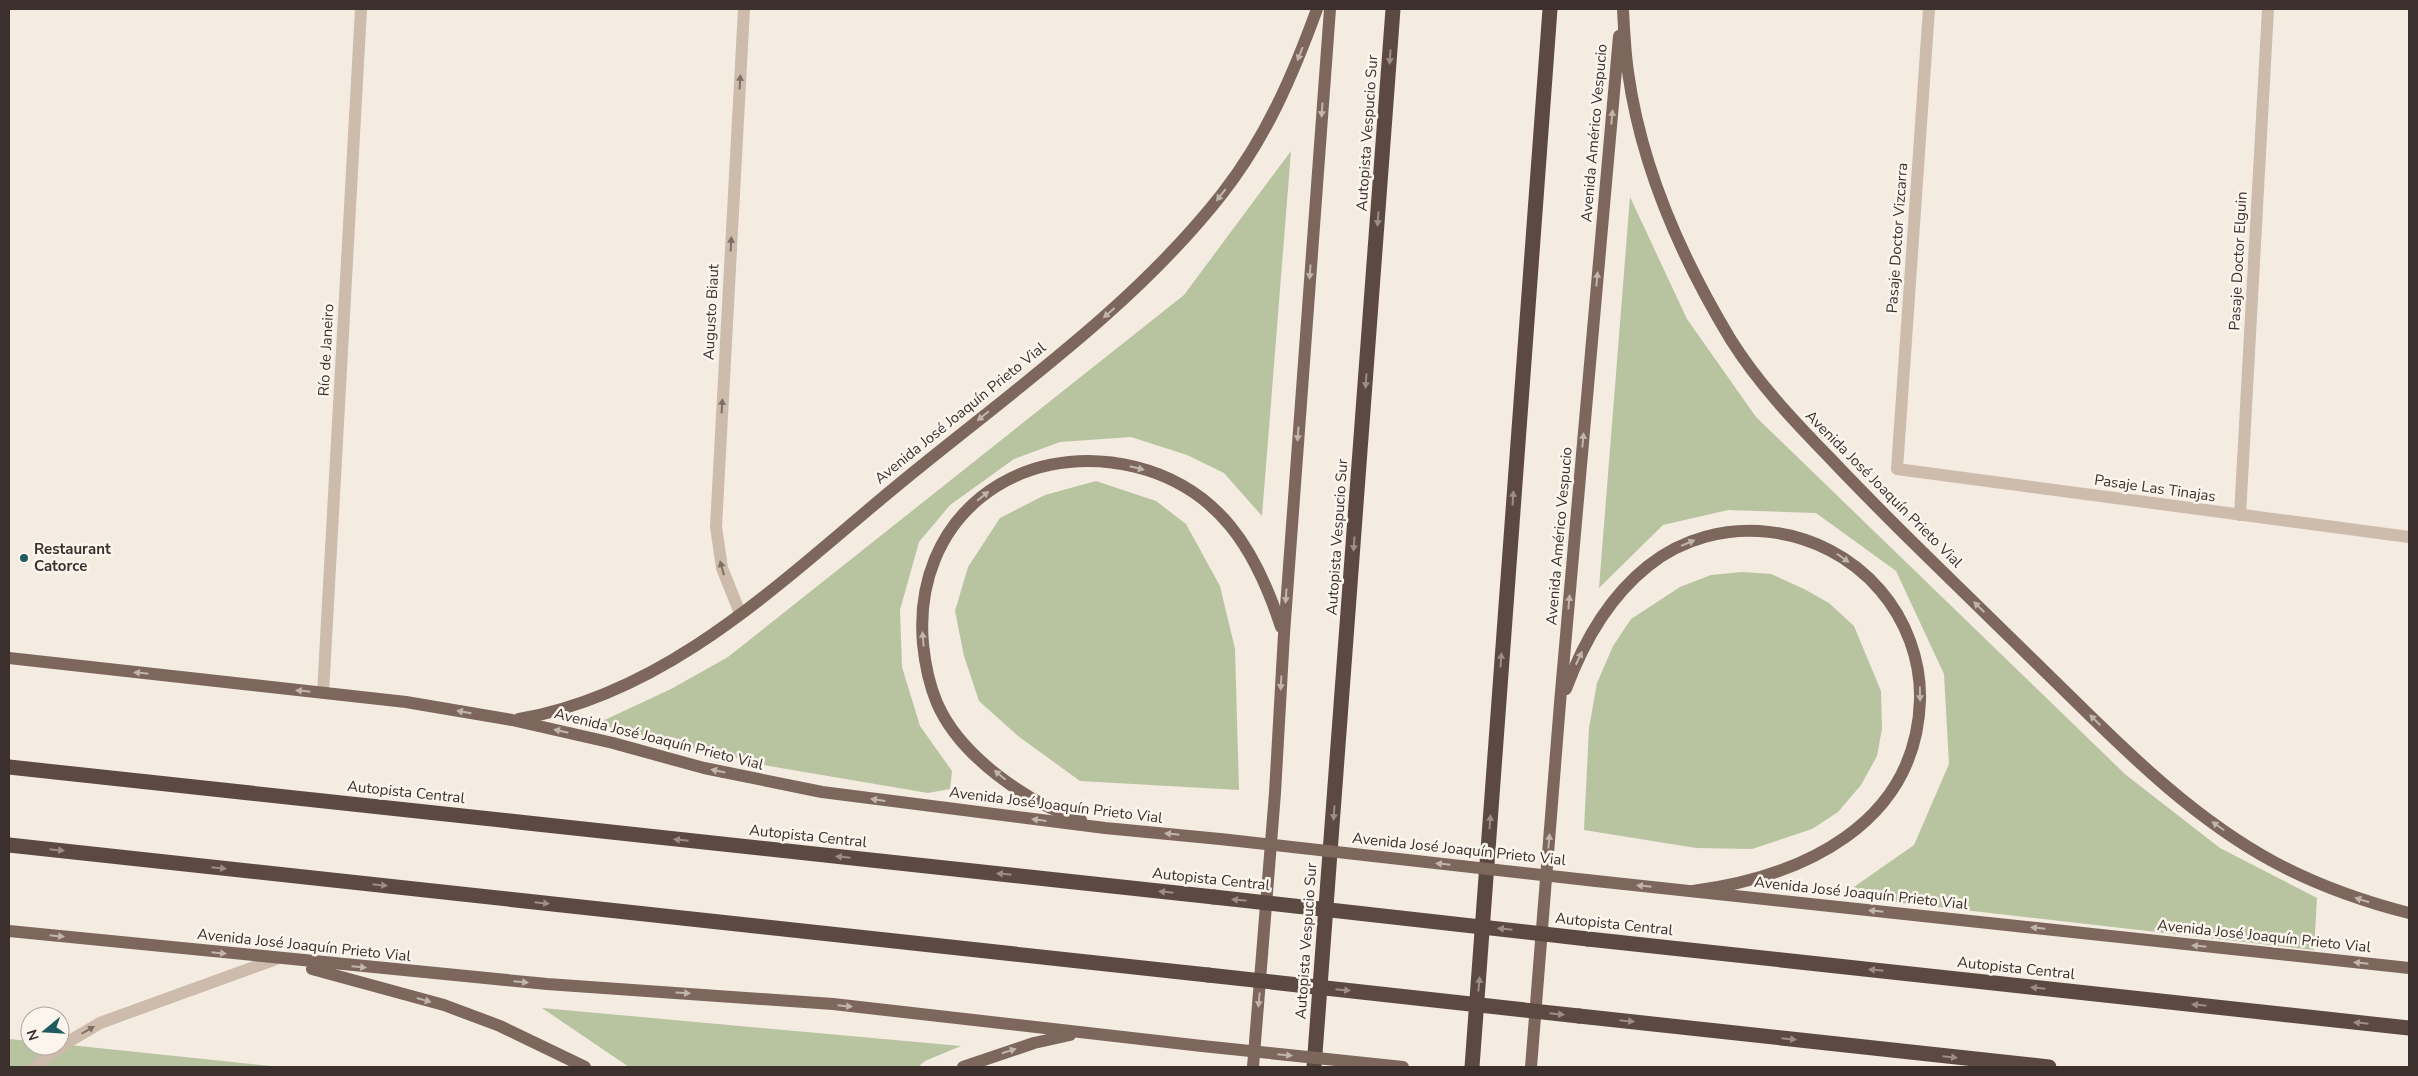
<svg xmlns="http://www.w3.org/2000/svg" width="2418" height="1076" font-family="'Nunito Sans',sans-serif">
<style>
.green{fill:#b8c4a0}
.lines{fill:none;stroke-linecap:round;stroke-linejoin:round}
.service{stroke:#cdbbac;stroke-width:12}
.minor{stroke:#cdbbac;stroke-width:12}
.primary{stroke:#7d675c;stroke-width:12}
.motorway{stroke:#5c4a42;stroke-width:15}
.primary-bridge{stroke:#7d675c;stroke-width:12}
.motorway-bridge{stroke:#5c4a42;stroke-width:15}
.oneway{fill:#c2b5ac}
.oneway2{fill:#9c8e87}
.oneway3{fill:#7d6f65}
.poi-dot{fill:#1f5a5e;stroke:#fbf5ee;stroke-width:2}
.labels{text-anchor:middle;stroke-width:5;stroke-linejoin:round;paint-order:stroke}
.street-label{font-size:15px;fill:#3b302b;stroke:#fbf5ee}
.poi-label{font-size:15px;font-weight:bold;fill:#3b302b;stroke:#fbf5ee;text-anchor:start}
</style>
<rect width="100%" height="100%" fill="#f4ebe1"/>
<g class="green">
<polygon points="1291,151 1262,516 1224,473 1187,455 1131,437 1060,442 1014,459 950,505 919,542 900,610 902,667 920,726 952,771 950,789 928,793 769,766 596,724 671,689 728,657 1184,295"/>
<polygon points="1630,197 1687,319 1756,417 2126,775 2220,848 2317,898 2314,950 1841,896 1914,845 1949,764 1944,674 1896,571 1816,513 1728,510 1663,525 1599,588"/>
<polygon points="1096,481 1156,501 1186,524 1220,586 1235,649 1239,790 1080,781 1018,736 979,701 964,656 955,611 968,567 1000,518 1045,495"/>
<polygon points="1742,572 1771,574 1804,589 1829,603 1854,626 1881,691 1882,729 1877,756 1861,785 1838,812 1812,829 1752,849 1696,848 1584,830 1589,728 1597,683 1613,646 1631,619 1680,587 1711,575"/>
<polygon points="542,1008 961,1046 925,1061 918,1067 629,1067"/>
<polygon points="9,1039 30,1041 30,1046 60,1046 60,1044 280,1067 9,1067"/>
</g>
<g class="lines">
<polyline class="service" points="34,1067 68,1042 100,1023 276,959"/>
<g class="minor">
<polyline points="1929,9 1897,469 2409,537"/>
<polyline points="2240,515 2268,9"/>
<polyline points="740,613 722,568 716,527 744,9"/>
<polyline points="323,693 361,9"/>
</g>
<g class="primary">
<path d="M1623,9c1,21 2,42 5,63 13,94 54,187 103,268 27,43 62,80 97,116 36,38 73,75 111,112 45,44 90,88 135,132 61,60 124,121 200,162 43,23 88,39 135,51"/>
<polyline points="9,658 406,702 512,720 613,743 704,768 822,792 1105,828 1220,839"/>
<path d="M1566,689c17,-46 43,-92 82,-123 69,-56 175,-43 232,24 26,30 41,70 40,110 -4,125 -119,177 -227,191"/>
<path d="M519,719c161,-28 278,-154 401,-252 105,-85 218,-166 302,-273 44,-56 71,-119 95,-185"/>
<path d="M1081,820c-54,-17 -121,-64 -144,-117 -8,-19 -12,-39 -14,-59 -11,-126 94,-206 213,-177 83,21 120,83 145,160"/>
<polyline points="1596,881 2409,968"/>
<polyline points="9,931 547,984 833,1004 1202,1046"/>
<polyline points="312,969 444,1005 500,1026 585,1067"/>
<polyline points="963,1067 1034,1043 1070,1035"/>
<polyline points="1253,1067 1275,793 1284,634 1330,9"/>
<polyline points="1531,1067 1560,703 1619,36"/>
</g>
<g class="motorway">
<polyline points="9,767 1214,897"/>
<polyline points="9,845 1208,975"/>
<polyline points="1588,939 2409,1028"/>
<polyline points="1579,1016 2049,1067"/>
<polyline points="1314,1067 1393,9"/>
<polyline points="1472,1067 1550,9"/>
</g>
<g class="primary-bridge">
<polyline points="1220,839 1596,881"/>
<polyline points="1202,1046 1403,1067"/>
</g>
<g class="motorway-bridge">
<polyline points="1214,897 1588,939"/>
<polyline points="1208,975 1579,1016"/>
</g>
</g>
<defs><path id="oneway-solid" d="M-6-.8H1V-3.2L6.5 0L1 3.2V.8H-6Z" transform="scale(1.25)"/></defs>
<g class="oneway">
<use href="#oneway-solid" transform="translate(1300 54) rotate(111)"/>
<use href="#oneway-solid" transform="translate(1322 110) rotate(94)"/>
<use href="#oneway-solid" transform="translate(1612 117) rotate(-85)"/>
<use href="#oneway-solid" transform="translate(1221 195) rotate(128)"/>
<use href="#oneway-solid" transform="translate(1310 272) rotate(94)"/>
<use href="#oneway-solid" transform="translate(1597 279) rotate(-85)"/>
<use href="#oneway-solid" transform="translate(1109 313) rotate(139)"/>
<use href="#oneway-solid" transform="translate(983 416) rotate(141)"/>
<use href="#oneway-solid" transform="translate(1298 434) rotate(94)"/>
<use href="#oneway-solid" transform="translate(1583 440) rotate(-85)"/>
<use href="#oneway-solid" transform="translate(1137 468) rotate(14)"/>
<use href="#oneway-solid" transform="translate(983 496) rotate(-39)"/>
<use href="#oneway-solid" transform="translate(1688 543) rotate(-23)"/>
<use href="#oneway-solid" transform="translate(1843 558) rotate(35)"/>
<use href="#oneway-solid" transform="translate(1286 596) rotate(94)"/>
<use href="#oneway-solid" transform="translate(1569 602) rotate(-85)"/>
<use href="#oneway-solid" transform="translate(1979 607) rotate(-136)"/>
<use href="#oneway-solid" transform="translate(923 639) rotate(-95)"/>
<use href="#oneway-solid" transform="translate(1579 658) rotate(-65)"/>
<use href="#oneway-solid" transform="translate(141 673) rotate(-174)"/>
<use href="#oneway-solid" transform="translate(1281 683) rotate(93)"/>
<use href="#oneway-solid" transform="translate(303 691) rotate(-174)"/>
<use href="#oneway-solid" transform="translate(1920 694) rotate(89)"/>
<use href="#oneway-solid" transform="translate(464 712) rotate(-170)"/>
<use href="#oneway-solid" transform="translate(2095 720) rotate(-136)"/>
<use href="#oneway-solid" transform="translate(561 731) rotate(-167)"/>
<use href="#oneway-solid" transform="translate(718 771) rotate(-168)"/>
<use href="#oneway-solid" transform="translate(1000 775) rotate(-140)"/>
<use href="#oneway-solid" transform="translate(878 800) rotate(-172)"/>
<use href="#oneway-solid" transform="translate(1039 820) rotate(-173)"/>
<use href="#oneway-solid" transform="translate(2218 826) rotate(-145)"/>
<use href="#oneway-solid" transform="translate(1172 834) rotate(-174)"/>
<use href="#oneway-solid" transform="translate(1549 841) rotate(-85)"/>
<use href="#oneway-solid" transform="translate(1443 864) rotate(-174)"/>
<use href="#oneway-solid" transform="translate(1644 886) rotate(-174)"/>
<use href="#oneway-solid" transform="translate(2362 900) rotate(-162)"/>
<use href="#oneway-solid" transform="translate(1876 911) rotate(-174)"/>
<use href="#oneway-solid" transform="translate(2038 928) rotate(-174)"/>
<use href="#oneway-solid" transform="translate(57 936) rotate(6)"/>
<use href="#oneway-solid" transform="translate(2199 946) rotate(-174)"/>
<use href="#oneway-solid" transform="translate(219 953) rotate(6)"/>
<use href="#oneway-solid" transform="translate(2361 963) rotate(-174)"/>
<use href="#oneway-solid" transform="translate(359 967) rotate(5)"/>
<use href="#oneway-solid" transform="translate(521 982) rotate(5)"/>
<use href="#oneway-solid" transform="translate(683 993) rotate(4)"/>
<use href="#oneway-solid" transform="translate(424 1000) rotate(16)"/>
<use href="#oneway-solid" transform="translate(1259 1000) rotate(95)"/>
<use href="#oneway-solid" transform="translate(845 1006) rotate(6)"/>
<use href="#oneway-solid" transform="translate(1009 1051) rotate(-17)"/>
<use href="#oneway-solid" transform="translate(1285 1055) rotate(6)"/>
</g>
<g class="oneway2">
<use href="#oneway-solid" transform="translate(1390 57) rotate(94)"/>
<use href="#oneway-solid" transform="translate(1378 219) rotate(94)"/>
<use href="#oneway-solid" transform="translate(1366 381) rotate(94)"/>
<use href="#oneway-solid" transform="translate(1513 498) rotate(-86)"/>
<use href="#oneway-solid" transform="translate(1354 544) rotate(94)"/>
<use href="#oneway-solid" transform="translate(1501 660) rotate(-86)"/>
<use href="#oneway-solid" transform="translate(1334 813) rotate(94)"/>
<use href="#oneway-solid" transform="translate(1490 822) rotate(-86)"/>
<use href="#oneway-solid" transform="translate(681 840) rotate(-174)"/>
<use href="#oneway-solid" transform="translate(57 850) rotate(6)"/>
<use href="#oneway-solid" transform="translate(843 857) rotate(-174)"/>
<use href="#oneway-solid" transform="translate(219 868) rotate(6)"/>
<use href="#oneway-solid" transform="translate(1004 874) rotate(-174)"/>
<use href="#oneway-solid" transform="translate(380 885) rotate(6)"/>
<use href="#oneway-solid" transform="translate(1166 892) rotate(-174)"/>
<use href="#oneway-solid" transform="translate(1239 900) rotate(-174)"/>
<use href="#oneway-solid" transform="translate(542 903) rotate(6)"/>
<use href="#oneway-solid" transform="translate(1505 929) rotate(-174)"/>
<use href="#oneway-solid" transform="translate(1876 970) rotate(-174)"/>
<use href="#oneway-solid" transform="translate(1479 984) rotate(-85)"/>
<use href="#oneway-solid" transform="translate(2038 988) rotate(-174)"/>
<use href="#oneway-solid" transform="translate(1343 990) rotate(6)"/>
<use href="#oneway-solid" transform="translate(2199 1005) rotate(-174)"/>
<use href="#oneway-solid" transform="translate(1557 1014) rotate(6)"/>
<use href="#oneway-solid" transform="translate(1627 1021) rotate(6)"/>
<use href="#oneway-solid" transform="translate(2361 1023) rotate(-174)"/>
<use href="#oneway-solid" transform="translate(1789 1039) rotate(6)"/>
<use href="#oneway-solid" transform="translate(1950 1057) rotate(6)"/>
</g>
<g class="oneway3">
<use href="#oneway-solid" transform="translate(740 82) rotate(-87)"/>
<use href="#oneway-solid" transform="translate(731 244) rotate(-87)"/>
<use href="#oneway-solid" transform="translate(722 406) rotate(-87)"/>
<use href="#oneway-solid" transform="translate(722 568) rotate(-105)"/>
<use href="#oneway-solid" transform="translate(88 1030) rotate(-30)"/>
</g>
<circle class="poi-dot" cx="24" cy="558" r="5"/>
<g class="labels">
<g class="street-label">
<text transform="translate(1367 133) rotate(-86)" y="5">Autopista Vespucio Sur</text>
<text transform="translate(1594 133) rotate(-85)" y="5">Avenida Américo Vespucio</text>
<text transform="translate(1897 238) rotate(-86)" y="5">Pasaje Doctor Vizcarra</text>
<text transform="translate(2238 261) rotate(-87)" y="5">Pasaje Doctor Elguin</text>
<text transform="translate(711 312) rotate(-87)" y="5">Augusto Biaut</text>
<text transform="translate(326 350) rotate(-87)" y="5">Río de Janeiro</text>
<text transform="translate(960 413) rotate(-39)" y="5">Avenida José Joaquín Prieto Vial</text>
<text transform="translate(2155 488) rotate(8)" y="5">Pasaje Las Tinajas</text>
<text transform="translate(1884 489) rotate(45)" y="5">Avenida José Joaquín Prieto Vial</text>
<text transform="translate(1559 536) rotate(-85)" y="5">Avenida Américo Vespucio</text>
<text transform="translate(1337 537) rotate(-86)" y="5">Autopista Vespucio Sur</text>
<text transform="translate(659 739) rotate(14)" y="5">Avenida José Joaquín Prieto Vial</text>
<text transform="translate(406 792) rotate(6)" y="5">Autopista Central</text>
<text transform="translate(1056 805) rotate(7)" y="5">Avenida José Joaquín Prieto Vial</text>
<text transform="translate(808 836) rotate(6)" y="5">Autopista Central</text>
<text transform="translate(1459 849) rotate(6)" y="5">Avenida José Joaquín Prieto Vial</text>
<text transform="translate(1211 879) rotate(6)" y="5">Autopista Central</text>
<text transform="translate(1861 893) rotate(6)" y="5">Avenida José Joaquín Prieto Vial</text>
<text transform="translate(1614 924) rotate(6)" y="5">Autopista Central</text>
<text transform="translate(2264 936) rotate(6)" y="5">Avenida José Joaquín Prieto Vial</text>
<text transform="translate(1306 941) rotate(-86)" y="5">Autopista Vespucio Sur</text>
<text transform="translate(304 945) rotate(6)" y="5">Avenida José Joaquín Prieto Vial</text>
<text transform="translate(2016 968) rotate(6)" y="5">Autopista Central</text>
</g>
<g class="poi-label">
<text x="34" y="554">Restaurant<tspan x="34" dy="17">Catorce</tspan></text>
</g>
</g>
<rect width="2418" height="1076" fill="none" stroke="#3b302b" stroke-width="20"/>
<g transform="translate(45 1031) rotate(252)"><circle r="24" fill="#fbf5ee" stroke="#aea6a0"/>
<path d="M0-4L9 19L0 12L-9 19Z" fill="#1f5a5e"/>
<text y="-8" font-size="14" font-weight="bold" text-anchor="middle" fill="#3b302b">N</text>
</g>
</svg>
